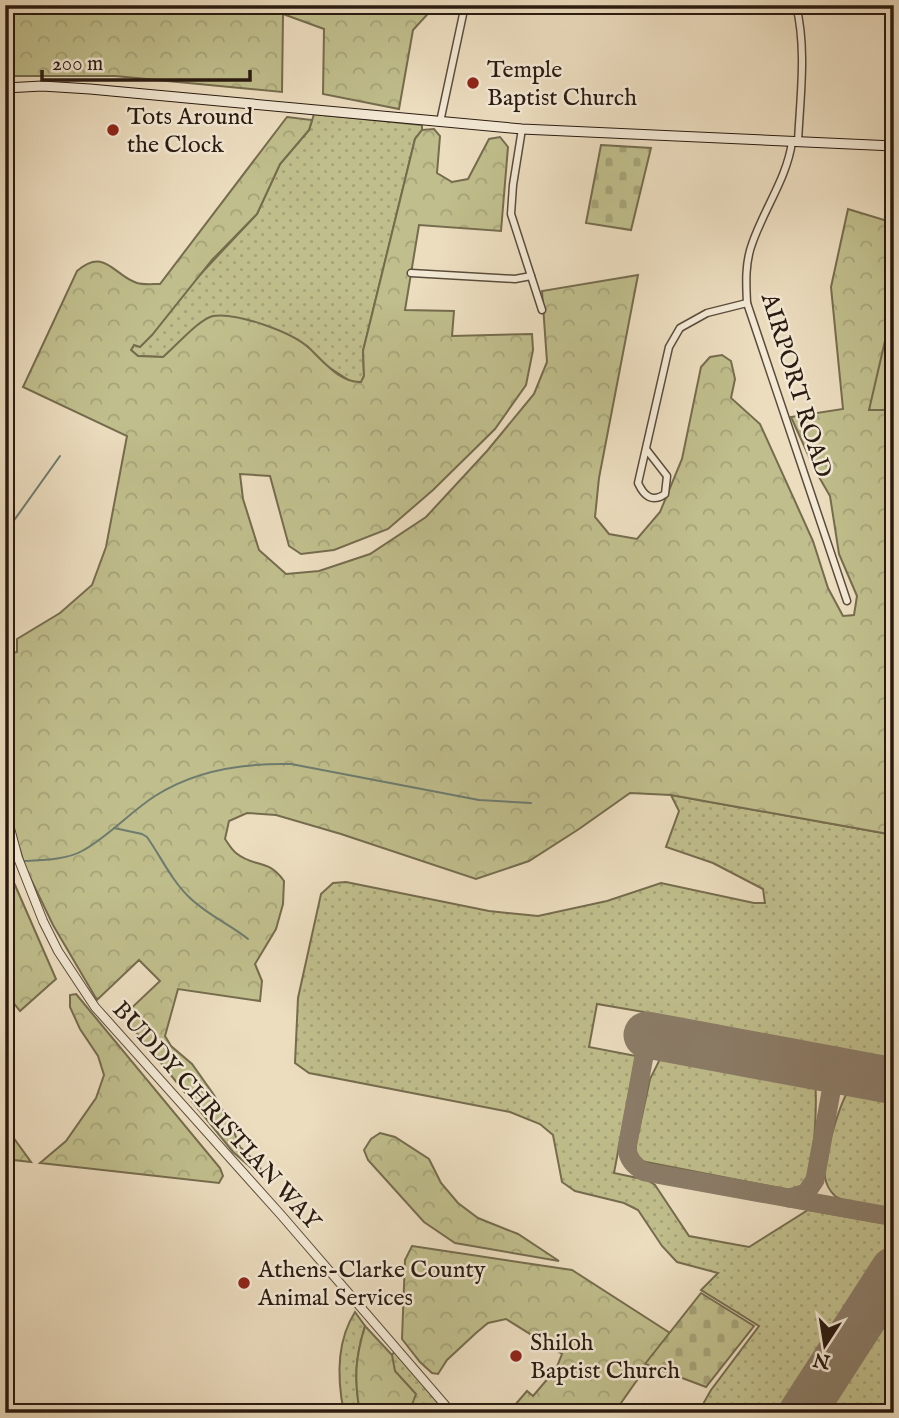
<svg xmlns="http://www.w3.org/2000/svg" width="899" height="1418" font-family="'IM FELL English',serif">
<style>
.grass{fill:url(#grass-dots);stroke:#756c4e;stroke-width:2}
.forest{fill:url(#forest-crowns);stroke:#756c4e;stroke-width:2}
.cemetery{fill:url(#cemetery-stones);stroke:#756c4e;stroke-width:2}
.park{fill:url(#park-tufts);stroke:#756c4e;stroke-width:2}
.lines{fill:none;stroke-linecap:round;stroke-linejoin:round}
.stream{stroke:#6d7c6f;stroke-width:2}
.taxiway{stroke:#8b7c68;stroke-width:19}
.runway{stroke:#8b7c68;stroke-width:47}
.minor-casing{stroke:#5a4c3c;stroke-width:9}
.tertiary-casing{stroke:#5a4c3c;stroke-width:10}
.secondary-casing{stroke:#2a1b11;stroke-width:11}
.minor{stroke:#f3e9d5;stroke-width:6}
.tertiary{stroke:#f3e9d5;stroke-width:8}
.secondary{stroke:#f3e9d5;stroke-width:9}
.poi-dot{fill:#8f2418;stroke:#f3e9d5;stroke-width:2.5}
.labels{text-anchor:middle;stroke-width:5;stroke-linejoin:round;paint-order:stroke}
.poi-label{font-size:24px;fill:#2a1b11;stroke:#f3e9d5;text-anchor:start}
.street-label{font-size:24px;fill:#2a1b11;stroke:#f3e9d5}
</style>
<defs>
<pattern id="grass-dots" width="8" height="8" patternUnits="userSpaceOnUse" patternTransform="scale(1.75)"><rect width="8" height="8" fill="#c0be8c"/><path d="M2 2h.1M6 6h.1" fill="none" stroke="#a5a378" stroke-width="1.8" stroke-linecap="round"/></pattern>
<pattern id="forest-crowns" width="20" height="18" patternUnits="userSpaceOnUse" patternTransform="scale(1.75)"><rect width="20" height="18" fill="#c0be8c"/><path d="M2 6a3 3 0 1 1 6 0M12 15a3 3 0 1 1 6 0" fill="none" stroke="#a5a378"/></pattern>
<pattern id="cemetery-stones" width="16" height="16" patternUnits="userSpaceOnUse" patternTransform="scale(1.75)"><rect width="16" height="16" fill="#c0be8c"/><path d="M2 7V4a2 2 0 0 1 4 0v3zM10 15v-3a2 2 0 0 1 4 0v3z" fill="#a5a378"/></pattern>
<pattern id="park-tufts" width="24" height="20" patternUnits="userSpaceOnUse" patternTransform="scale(1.75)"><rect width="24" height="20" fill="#c0be8c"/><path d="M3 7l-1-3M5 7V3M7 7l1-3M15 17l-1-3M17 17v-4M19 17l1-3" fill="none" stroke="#a5a378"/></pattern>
</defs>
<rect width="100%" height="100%" fill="#ecddbf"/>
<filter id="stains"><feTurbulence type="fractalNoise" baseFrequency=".00286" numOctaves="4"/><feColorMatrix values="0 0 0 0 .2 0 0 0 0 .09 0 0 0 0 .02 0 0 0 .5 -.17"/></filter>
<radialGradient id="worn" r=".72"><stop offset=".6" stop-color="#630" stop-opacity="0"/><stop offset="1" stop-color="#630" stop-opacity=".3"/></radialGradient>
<g class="grass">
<polygon points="314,114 422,125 422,130 415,139 363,351 364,376 361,383 353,383 327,366 307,346 198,325 164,357 138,356 131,350 134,345 257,214 280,164 309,130"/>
<polygon points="671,795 894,835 894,1064 643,1018 644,1012 597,1004 589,1047 636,1056 614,1173 647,1180 655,1185 689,1236 749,1247 808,1210 894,1225 894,1241 788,1405 776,1413 698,1413 711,1390 759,1326 701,1290 718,1273 677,1262 662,1246 638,1210 624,1203 575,1191 562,1182 553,1135 540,1124 510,1112 309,1073 295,1063 298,998 321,894 333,883 346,882 489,911 538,916 607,901 661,883 754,903 765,903 763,889 713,863 666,847 679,811"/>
<path d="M662,1055l153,27c2,18 0,87 -10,101 -4,6 -9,7 -15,7l-149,-29 -5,-6v-11l14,-65z"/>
<path d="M849,1089l45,7v113c-17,-3 -44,-3 -59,-13 -5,-5 -9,-11 -10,-19 -2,-19 14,-71 24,-88z"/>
<polygon points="894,1298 894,1413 820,1413"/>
<path d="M355,1312l10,14c-10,33 -11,52 -5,87h-16c-7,-34 -8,-71 11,-101z"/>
<polygon points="395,1351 447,1413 411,1413 392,1364 392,1355"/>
</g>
<g class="forest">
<polygon points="5,5 436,5 413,30 399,109 323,94 324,29 283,14 282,92 115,76 5,76"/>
<path d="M287,117l25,3 -3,10 -29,34 -23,50 -45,46 -60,75 -12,12 -6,-2 -3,5 7,6 25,1c12,-10 36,-38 50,-41 23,-4 79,16 96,32 14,13 31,35 52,34l3,-6 -1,-25 52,-212 7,-9 12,-1 6,7 -3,37 15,9 16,-3 21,-40 11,-2 8,10 -7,84 -82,-6 -14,85 49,1 -2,25 80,-2 1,16 -7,35 -31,44 -62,61 -45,39 -54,21 -33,4 -12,-8 -19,-70 -30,-2 3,25 16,51 27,24 33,-3 51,-17 56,-37 61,-66 47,-57 13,-32 -5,-71 96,-16 -39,203 -4,39 14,17 28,5 23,-27 22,-53 19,-92 9,-10 12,-2 9,6 4,18 -4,19 29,26 53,117 15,47 15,28 11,-1 3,-19 -18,-42 -9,-58 -15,-26 -24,-53 52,-8 -12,-122 17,-78 46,14v612l-223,-40 -41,-2 -51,36 -50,32 -53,18 -135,-45 -65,-19 -29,-2 -18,8 -4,18c3,4 6,10 11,14 18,15 32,5 48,28l-1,23 -7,25 -21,35 7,17 -2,20 -82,-12 -13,47 6,10 21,18 22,31 18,32 8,20 20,19 2,11 -29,-25 -110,-136 37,-35 -21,-21 -42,40 -44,-75 -27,-56 -19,-61 -2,-153 12,-3v-13l43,-26 32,-28 14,-38 21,-111 -104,-49 54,-116c28,-24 36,4 60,12 6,2 16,1 23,1z"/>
<polygon points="15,885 56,979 20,1011 8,996 5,995 5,898"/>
<polygon points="76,994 220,1168 223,1176 219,1183 40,1163 66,1141 96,1098 104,1075 98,1056 80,1029 70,1007 70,995"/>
<polygon points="5,1126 31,1162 5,1159"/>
<polygon points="380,1133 395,1137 429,1159 441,1183 458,1203 478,1218 518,1234 559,1261 455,1243 424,1222 368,1160 364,1150 371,1139"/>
<polygon points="412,1246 572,1270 670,1333 614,1413 508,1413 527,1391 533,1396 556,1369 562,1354 506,1319 488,1323 476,1333 447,1360 438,1374 432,1373 420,1362 402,1339 405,1260"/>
<path d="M365,1326l27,29 3,16 21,23 -6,16 1,3h-51c-6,-34 -5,-54 5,-87z"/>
</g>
<g class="cemetery">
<polygon points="601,145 651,148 631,230 586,223"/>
<polygon points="701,1293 754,1326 706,1387 645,1364"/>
</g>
<polygon class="park" points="894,302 894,410 869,410"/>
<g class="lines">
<g class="stream">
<polyline points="5,533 60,456"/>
<path d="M114,828l28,6 5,3c14,20 25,44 42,60 17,17 40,27 59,42"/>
<path d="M23,861c18,-1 43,-1 59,-10 26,-14 48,-39 73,-55 40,-26 90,-33 136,-32l188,36 52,3"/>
<polyline points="5,863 11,862"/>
<polyline points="5,1404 29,1413"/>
</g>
<g class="taxiway">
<path d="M648,1035l-21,113c1,12 8,19 18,24l249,45"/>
<polyline points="789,1198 806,1193 815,1180 835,1070"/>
</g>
<g class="runway">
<polyline points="647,1035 894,1081"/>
<polyline points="802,1413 894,1270"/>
</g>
<g class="minor-casing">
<g id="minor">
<path d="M796,5c11,44 4,93 2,137"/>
<polyline points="440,122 465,5"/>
<polyline points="522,129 513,185 511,214 542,310"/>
<path d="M792,142c-5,36 -28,67 -40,102 -7,19 -6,39 -5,59l100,298"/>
<polyline points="411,273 515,279 531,276"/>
<path d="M646,449l21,27 -2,18c-13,9 -21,2 -27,-11l31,-136 11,-19 27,-15 40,-10"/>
</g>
</g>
<g class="tertiary-casing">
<polyline id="tertiary" points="5,810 18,858 43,921 58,951 95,1007 282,1216 452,1413"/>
</g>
<g class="secondary-casing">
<polyline id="secondary" points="5,88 42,86 90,89 522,129 894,146"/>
</g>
<use href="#minor" class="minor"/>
<use href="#tertiary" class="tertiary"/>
<use href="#secondary" class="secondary"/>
</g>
<g class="poi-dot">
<circle cx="473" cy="83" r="7"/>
<circle cx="113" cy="130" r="7"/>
<circle cx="244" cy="1283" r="7"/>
<circle cx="516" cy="1356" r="7"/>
</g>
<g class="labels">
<g class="poi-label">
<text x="487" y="77">Temple<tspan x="487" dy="28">Baptist Church</tspan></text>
<text x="127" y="124">Tots Around<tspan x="127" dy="28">the Clock</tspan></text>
<text x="258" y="1277">Athens-Clarke County<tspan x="258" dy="28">Animal Services</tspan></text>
<text x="530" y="1350">Shiloh<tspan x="530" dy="28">Baptist Church</tspan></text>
</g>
<g class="street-label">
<text transform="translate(797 385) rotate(73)" y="8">AIRPORT ROAD</text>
<text transform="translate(217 1115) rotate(48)" y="8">BUDDY CHRISTIAN WAY</text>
</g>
</g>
<rect width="899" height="1418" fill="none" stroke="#ecddbf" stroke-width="28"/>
<rect x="7" y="7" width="885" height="1404" fill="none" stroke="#2a1b11" stroke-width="3.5"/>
<rect x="14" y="14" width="871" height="1390" fill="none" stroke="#2a1b11" stroke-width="2"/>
<g transform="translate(825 1345) rotate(192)" stroke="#f3e9d5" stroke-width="5" paint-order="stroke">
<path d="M0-5L12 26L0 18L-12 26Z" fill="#2a1b11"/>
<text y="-10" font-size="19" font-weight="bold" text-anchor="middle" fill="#2a1b11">N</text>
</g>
<path d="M42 70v10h208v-10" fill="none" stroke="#2a1b11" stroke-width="3.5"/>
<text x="52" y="70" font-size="21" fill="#2a1b11" stroke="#f3e9d5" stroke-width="5" paint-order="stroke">200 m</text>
<rect width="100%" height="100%" filter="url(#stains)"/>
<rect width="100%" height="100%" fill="url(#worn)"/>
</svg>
